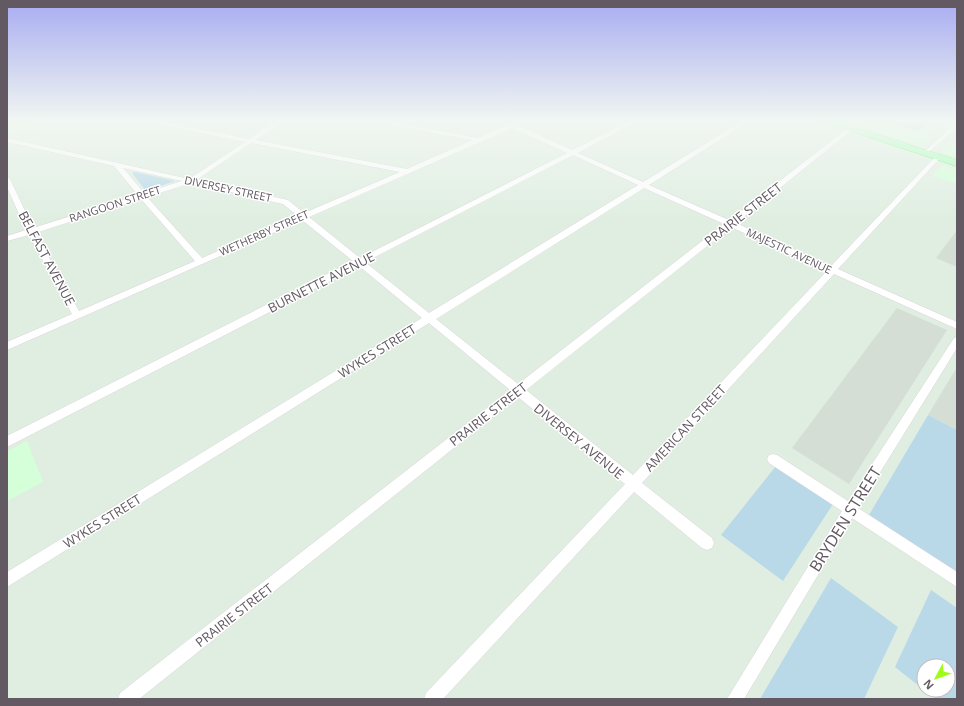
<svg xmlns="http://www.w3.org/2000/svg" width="964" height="706" font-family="'Open Sans',sans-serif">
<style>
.commercial{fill:#d4ffd8}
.industrial{fill:#d5ded5}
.green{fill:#b9d9e9}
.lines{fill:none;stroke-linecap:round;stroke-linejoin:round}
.street-casing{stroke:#dbd3dc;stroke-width:1}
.primary-casing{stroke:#48ff50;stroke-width:1}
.street{fill:#fff;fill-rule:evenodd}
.primary{fill:#a4ffb2;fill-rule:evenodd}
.labels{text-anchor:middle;stroke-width:3;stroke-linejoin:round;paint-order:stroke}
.far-street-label{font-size:11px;fill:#625963;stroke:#fff}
.street-label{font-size:13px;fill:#625963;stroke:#fff}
.near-street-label{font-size:16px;fill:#625963;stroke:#fff}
</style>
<rect width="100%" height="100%" fill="#e0eee1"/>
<g class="commercial">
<polygon points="23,121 40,121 7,135 7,128"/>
<polygon points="850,121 882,121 932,136 921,146 848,123"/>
<polygon points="950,142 957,145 957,157 940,152"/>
<polygon points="942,165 957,170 957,184 932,176"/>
<polygon points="27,441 43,482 7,501 7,452"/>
</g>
<g class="industrial">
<polygon points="957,230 957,267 936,258"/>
<polygon points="897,308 947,330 849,484 792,448"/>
<polygon points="957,367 957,430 928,415"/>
</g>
<g class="green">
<polygon points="891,121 924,121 928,123 918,131 890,122"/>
<polygon points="135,172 175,181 146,191 132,173"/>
<polygon points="928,415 957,430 957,574 869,515"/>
<polygon points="776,466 833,504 783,581 721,535"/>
<polygon points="831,578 898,627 864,699 760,699"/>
<polygon points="931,590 957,608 957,699 936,699 925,690 948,690 948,666 924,666 924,690 895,667"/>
</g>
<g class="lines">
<g class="street-casing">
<g id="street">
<path d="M145,121h14l90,18 26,-18h8l-27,19 151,29 65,-29 -102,-19h15l93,17 38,-17h9l-8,4 55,25 58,-29h8l-60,32 65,29 99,-61h8l-101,64 80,35 119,-92h4v2l-116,93 95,43 105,-110h4v2l-102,111 119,53v7l-123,-55 -192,209 70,55 2,5 -2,5 -5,2 -5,-2 -68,-56 -191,207h-19l2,-6 199,-209 -107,-87 -379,302h-21l2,-6 390,-303 -81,-67 -422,264v-15l415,-254 -63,-52 -352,181v-11l346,-175 -51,-41 -295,130v-8l65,-28 -43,-79 -22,6v-5l19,-6 -19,-43v-10l3,2 23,49 105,-33 -24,-29 -107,-24v-4l182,41 56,-37zM512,128l55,25 -207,105 -51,-41zM251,143l149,29 -96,41 -16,-13 -92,-20zM573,155l65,30 -209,128 -64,-51zM123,168l59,13 -38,12zM191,183l92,21 15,12 -96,42 -55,-61zM644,188l80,36 -206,160 -82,-65zM141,199l54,62 -116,50 -44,-78zM731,227l96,44 -194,204 -107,-85z"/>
<polygon points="932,121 942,121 953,125 957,122 957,130 955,129 926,155 923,153 924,152 950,128"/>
<polygon points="957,337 957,348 858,508 957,572 957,587 852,518 744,699 727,699 842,511 769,463 767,459 769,455 773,454 777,455 848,501 954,338"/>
</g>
</g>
<g class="primary-casing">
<polygon id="primary" points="820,121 835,121 957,160 957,166"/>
</g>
<use href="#street" class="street"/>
<use href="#primary" class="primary"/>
</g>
<linearGradient id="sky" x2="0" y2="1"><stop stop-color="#a8acf1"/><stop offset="0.55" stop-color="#f1f7f2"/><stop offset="1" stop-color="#f1f7f2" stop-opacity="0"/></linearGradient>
<rect width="964" height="220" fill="url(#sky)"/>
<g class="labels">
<g class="far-street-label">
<text transform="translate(228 189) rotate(12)" y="4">DIVERSEY STREET</text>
<text transform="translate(115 204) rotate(-18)" y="4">RANGOON STREET</text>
<text transform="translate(264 233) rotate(-24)" y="4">WETHERBY STREET</text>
<text transform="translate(789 251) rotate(25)" y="4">MAJESTIC AVENUE</text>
</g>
<g class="street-label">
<text transform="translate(743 214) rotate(-38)" y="5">PRAIRIE STREET</text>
<text transform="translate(47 258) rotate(62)" y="5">BELFAST AVENUE</text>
<text transform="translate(321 282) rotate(-27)" y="5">BURNETTE AVENUE</text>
<text transform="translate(377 351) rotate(-32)" y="5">WYKES STREET</text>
<text transform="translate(488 414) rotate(-38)" y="5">PRAIRIE STREET</text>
<text transform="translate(685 428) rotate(-47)" y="5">AMERICAN STREET</text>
<text transform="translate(579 441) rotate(39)" y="5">DIVERSEY AVENUE</text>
<text transform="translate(102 521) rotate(-32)" y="5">WYKES STREET</text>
<text transform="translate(234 615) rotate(-38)" y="5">PRAIRIE STREET</text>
</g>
<g class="near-street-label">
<text transform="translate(845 519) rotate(-58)" y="6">BRYDEN STREET</text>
</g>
</g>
<rect width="964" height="706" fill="none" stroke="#625963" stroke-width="16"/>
<g transform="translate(936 678) rotate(229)"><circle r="19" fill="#ffffff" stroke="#c0bdc1"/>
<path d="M0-3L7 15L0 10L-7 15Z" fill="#a0fb18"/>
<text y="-6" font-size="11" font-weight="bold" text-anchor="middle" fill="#625963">N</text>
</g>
</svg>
